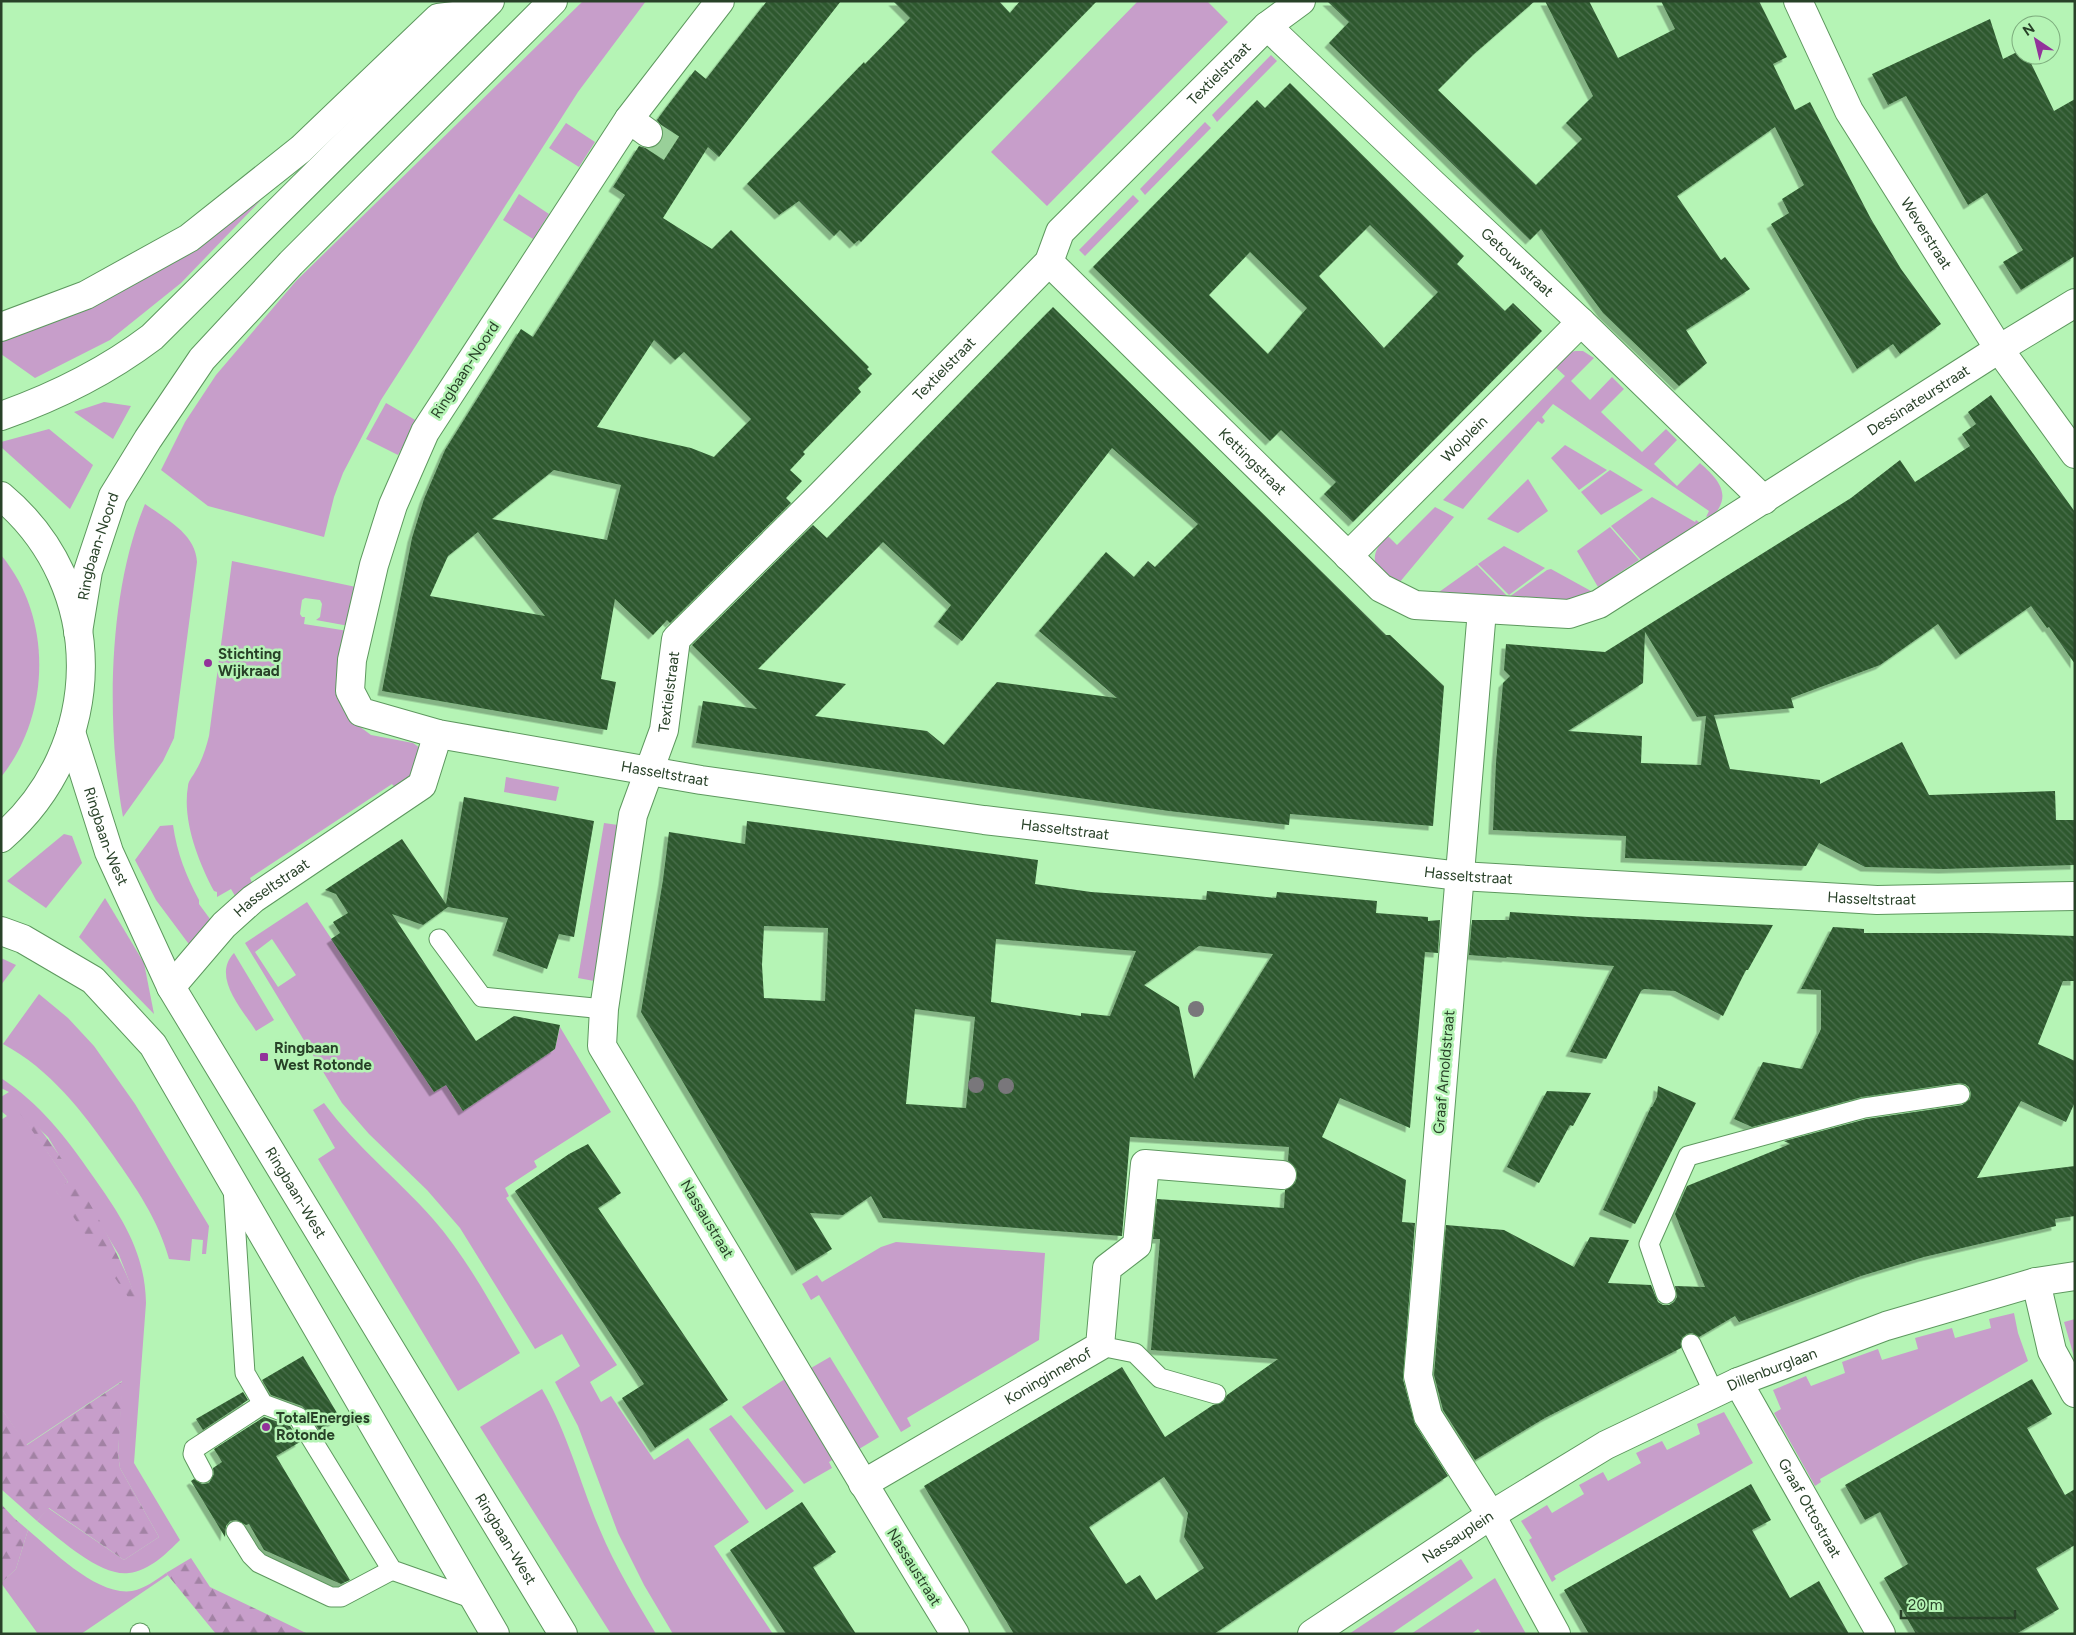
<svg xmlns="http://www.w3.org/2000/svg" width="2076" height="1635" font-family="Figtree,sans-serif">
<style>
.grass{fill:#c79eca;fill-rule:evenodd}
.forest{fill:url(#forest-firs)}
.building{fill:url(#building-back-hatch);fill-rule:evenodd;filter:url(#shadow)}
.lines{fill:none;stroke-linecap:round;stroke-linejoin:round}
.pedestrian-tunnel{stroke:#99d099;stroke-width:28;stroke-dasharray:28 14;stroke-linecap:butt}
.service-casing{stroke:#5d985e;stroke-width:21}
.pedestrian-casing{stroke:#5d985e;stroke-width:30}
.minor-casing{stroke:#5d985e;stroke-width:30}
.secondary-casing{stroke:#5d985e;stroke-width:30}
.service{stroke:#fff;stroke-width:19}
.pedestrian{stroke:#fff;stroke-width:28}
.minor{stroke:#fff;stroke-width:28}
.secondary{stroke:#fff;stroke-width:28}
.tree{fill:#79777b}
.poi-dot{fill:#92329a;stroke:#b5f4b5;stroke-width:2}
.labels{text-anchor:middle;stroke-width:5;stroke-linejoin:round;paint-order:stroke}
.street-label{font-size:15px;fill:#284128;stroke:#b5f4b5}
.poi-label{font-size:15px;font-weight:bold;fill:#284128;stroke:#b5f4b5;text-anchor:start}
</style>
<defs>
<pattern id="forest-firs" width="22" height="20" patternUnits="userSpaceOnUse" patternTransform="scale(1.25)"><rect width="22" height="20" fill="#c79eca"/><path d="M5 1l3.5 6h-7zM16 11l3.5 6h-7z" fill="#a282a4"/></pattern>
<pattern id="building-back-hatch" width="6" height="6" patternUnits="userSpaceOnUse" patternTransform="scale(1.25)"><rect width="6" height="6" fill="#2e592f"/><path d="M-1 5l2 2M0 0l6 6M5-1l2 2" fill="none" stroke="#4b6f4c"/></pattern>
<filter id="shadow"><feDropShadow dx="-4.5" dy="4.5" stdDeviation="0" flood-color="#0004"/></filter>
</defs>
<rect width="100%" height="100%" fill="#b5f4b5"/>
<g class="grass">
<polygon points="583,1 646,1 578,92 381,400 343,473 334,497 324,537 208,506 161,470 185,422 216,375 296,281"/>
<polygon points="1138,1 1207,1 1228,22 1047,206 991,152"/>
<polygon points="1271,55 1277,61 1217,122 1212,115"/>
<polygon points="1205,122 1211,128 1145,195 1140,189"/>
<polygon points="566,123 595,142 579,167 549,148"/>
<polygon points="519,194 549,214 533,239 503,220"/>
<polygon points="1133,195 1139,201 1085,256 1079,250"/>
<polygon points="261,200 181,283 110,340 35,378 1,354 1,340 188,249"/>
<path d="M1576,351h7l11,7 -23,23 19,19 22,-23 12,12 -23,23 41,40 24,-23 11,11 -23,24 23,22 23,-23c12,11 30,26 19,45 -3,5 -7,8 -13,9l3,-6 -156,-107 -11,13 3,4 -3,3 -4,-3 -75,88 -20,-9 122,-124 -11,-10 15,-14z"/>
<polygon points="104,402 131,406 113,439 74,412"/>
<polygon points="386,403 417,421 398,455 366,439"/>
<polygon points="49,429 93,465 70,509 1,447 1,442"/>
<polygon points="1565,445 1607,470 1579,490 1551,458"/>
<polygon points="1610,470 1643,490 1601,515 1581,492"/>
<polygon points="1528,479 1548,511 1518,533 1487,519"/>
<polygon points="1652,497 1695,522 1696,520 1700,523 1641,560 1611,526"/>
<path d="M145,504c21,15 51,30 52,58l-23,176 -11,23 -40,56c-17,-93 -15,-225 22,-313z"/>
<path d="M1435,507l19,10 -55,66c-27,-12 -32,-26 -12,-48l10,10z"/>
<polygon points="1610,527 1639,560 1598,587 1577,551"/>
<polygon points="1504,546 1545,568 1509,595 1478,564"/>
<path d="M1,555c52,62 50,160 0,222z"/>
<path d="M232,561l124,26 -7,39 -33,-6 4,-3 2,-13 -2,-4 -15,-2 -3,2 -2,14 2,3h3l-1,7 44,7 7,92 16,12 42,8 7,5 -10,33 -12,10 -6,-7 -142,94 4,9 -16,14 -7,-12 -14,8v-5l-3,-1c-16,-30 -32,-71 -26,-105 0,-5 5,-10 7,-14 7,-11 11,-24 14,-36z"/>
<polygon points="1477,565 1508,597 1439,592"/>
<polygon points="1551,569 1591,591 1579,598 1567,600 1509,597 1547,570"/>
<polygon points="506,777 559,787 556,801 504,792"/>
<polygon points="604,823 618,825 594,981 578,978"/>
<path d="M173,825c4,28 13,51 26,75v4l11,15 -19,28 -35,-47 -21,-40 25,-34z"/>
<polygon points="64,834 72,836 82,863 46,908 7,881"/>
<polygon points="105,898 144,963 154,1014 79,937"/>
<path d="M307,902l92,139 14,6 -6,4 10,16 13,6 -6,4 10,15 18,-11v14l11,16 92,-62 5,-22 51,85 -77,49 3,6 -32,21 4,8 -3,2 111,167 -27,17 11,20 10,-6 43,64 34,-22 61,84 -35,24 59,88h-100l-29,-49 -26,-52 -40,-107 -23,-44 25,-16 -18,-32 -27,15 -75,-121 -33,-38 -58,-56 -27,-31 -97,-160zM272,939l24,36 -18,12 -23,-35z"/>
<path d="M234,953l40,67 -18,11c-13,-21 -45,-54 -22,-78z"/>
<polygon points="1,958 16,965 1,985"/>
<path d="M39,994l29,24 26,28 41,58 74,122 -3,28h-4l1,-14 -11,-1 -2,22 -21,-2c-11,-40 -33,-71 -56,-104 -30,-43 -63,-86 -110,-111z"/>
<path d="M1,1078c39,26 65,59 91,97 29,41 53,76 54,128l-12,160 46,77c-13,13 -31,31 -51,33 -29,4 -70,-35 -92,-52l11,-13 76,52 35,-23 -39,-69 -2,-14 4,-73 -96,64 -25,-37v-288l6,-4 -6,-5v-14l8,-5 -8,-4zM18,1109l30,28 71,118 16,41 -79,-105 12,-9z"/>
<path d="M324,1103c32,44 74,76 109,116 35,40 60,89 87,134l-62,38 -140,-232 17,-11 -22,-38z"/>
<polygon points="896,1242 1045,1253 1039,1340 907,1418 911,1426 901,1432 819,1295 811,1300 802,1284 817,1275 822,1282 881,1247"/>
<polygon points="2014,1313 2018,1333 2028,1361 1820,1479 1821,1482 1815,1486 1774,1413 1781,1409 1773,1390 1806,1376 1811,1386 1845,1373 1842,1362 1878,1349 1882,1360 1918,1349 1915,1338 1952,1328 1955,1338 1991,1328 1989,1319"/>
<polygon points="2075,1319 2075,1360 2064,1322"/>
<polygon points="830,1357 879,1437 859,1449 811,1368"/>
<polygon points="788,1377 837,1457 829,1462 832,1468 804,1484 742,1407"/>
<path d="M542,1389c27,47 37,92 58,141 15,36 36,70 56,104h-45l-131,-207z"/>
<polygon points="1724,1412 1753,1463 1554,1576 1556,1579 1552,1582 1529,1540 1532,1538 1521,1521 1547,1505 1552,1513 1584,1494 1579,1485 1603,1472 1608,1481 1641,1463 1636,1453 1662,1441 1667,1450 1700,1434 1697,1424"/>
<polygon points="731,1415 794,1491 766,1510 709,1429"/>
<path d="M28,1530c25,21 69,66 104,61 12,-2 24,-11 34,-18l2,2 -87,59h-43l-37,-51 15,-14z"/>
<polygon points="1461,1559 1473,1578 1391,1634 1349,1634"/>
<polygon points="1495,1578 1526,1634 1482,1634 1478,1629 1471,1634 1411,1634"/>
</g>
<g class="forest">
<path d="M22,1107c47,55 87,123 114,190l-6,3 -75,-110 13,-8 -51,-73z"/>
<polygon points="123,1381 118,1454 120,1468 159,1537 124,1560 49,1508 37,1521 1,1489 1,1408 27,1445"/>
<polygon points="1,1504 14,1518 28,1530 16,1569 1,1583"/>
<polygon points="191,1558 210,1587 308,1634 216,1634 166,1573"/>
</g>
<g class="building">
<path d="M767,1h74l-122,156 -11,-10 -45,71 49,31 19,-19 138,137 -2,2 5,5 -14,14 3,4 -58,60 2,2 -15,16 12,11 -16,17 5,5 -121,120 -3,-3 -14,15 -38,-36 -14,80 15,3 -9,48 -225,-39 30,-153 12,-39 21,-49 76,-121 12,8 92,-142 -12,-8 26,-41 7,2 8,-1 7,-5 2,-7 -1,-8 -5,-7 8,-11 30,-39 11,9zM654,340l21,20 9,-8 67,67 -37,38 -23,-9 -94,-21zM554,470l67,15 -14,55 -115,-21zM478,532l67,84 -115,-20 18,-40z"/>
<polygon points="893,1 999,1 1010,13 1020,1 1097,1 861,242 859,240 854,244 840,230 834,236 799,201 779,215 747,184 864,62 865,64 910,18"/>
<polygon points="1327,1 1535,1 1474,54 1438,90 1536,185 1582,139 1566,123 1593,96 1545,1 1589,1 1618,58 1675,29 1661,1 1759,1 1787,57 1773,64 1795,110 1810,102 1871,219 1901,269 1941,324 1900,354 1893,344 1857,369 1771,224 1789,213 1782,199 1804,185 1775,127 1677,196 1721,260 1725,257 1750,289 1686,330 1707,363 1679,386 1603,313 1541,229 1530,240 1329,43 1349,22"/>
<polygon points="1990,19 2003,59 2021,50 2021,55 2027,55 2054,111 2075,99 2075,256 2021,290 2003,262 2023,250 1987,193 1968,205 1906,96 1888,105 1872,74"/>
<path d="M1290,83l174,173 -7,8 48,47 8,-8 29,28 -189,191 -29,-28 12,-12 -55,-52 -11,11 -177,-174 164,-167 8,8zM1370,225l68,67 -54,56 -65,-72zM1250,252l57,56 -39,46 -59,-59z"/>
<path d="M1053,307l333,328h4l54,51 -11,140 -143,-12 -1,11 -120,-14 -473,-68 7,-42 54,8 -65,-64 121,-120 14,13zM1112,448l86,76 -43,43 -7,-6 -14,16 -28,-25 -67,79 78,67 -120,-16 -53,63 -17,-14 -112,-15 31,-32 -88,-15 125,-127 68,63 -13,17 24,19z"/>
<path d="M1991,395l84,117v152l-26,-37 -2,1 -16,-22 -71,49 -22,-31 -58,41 -89,33 3,10 -80,7 16,54 90,11v4l82,-42 27,53 126,-4 1,29h19v45l-132,4 -78,-2 -46,-24 -13,23 -181,-8 1,-22 -133,-6 3,-68 7,-79 7,-7 -6,-6 2,-26 99,8 246,-154 49,-38 15,22 55,-36 -8,-12 14,-10 -8,-12zM1645,632l52,85 9,-1 -5,49 -60,-2 1,-27 -74,-5 75,-48z"/>
<polygon points="464,797 594,821 574,937 559,934 547,969 497,951 508,918 448,907 423,925 392,914 476,1041 514,1016 560,1025 555,1049 463,1111 446,1085 434,1092 331,939 340,933 333,922 348,913 336,894 325,890 402,839 446,904"/>
<path d="M747,821l291,39 -3,24 56,8 115,8 1,-9 69,7 1,-6 100,9 -1,12 52,4v4l12,-1 -2,33 -13,-1 -15,176 -70,-30 -18,39 84,43 -4,42 13,1 -12,156 12,45 33,52 -234,158h-200l-90,-148 198,-119 43,70 48,-32 10,-3 4,-7 51,-36 -127,-9 9,-111h-7l4,-40 127,9 1,-18 10,-7 2,-6 -1,-8 -8,-8 1,-14 -159,-10 -8,99 -239,-18 -12,-22 -28,19 -33,-2 22,36 -36,22 -155,-259 22,-132 6,-48 76,12zM764,926l64,2 -3,73 -61,-3 -2,-33zM996,939l140,12 -26,65 -29,-3v3l-90,-14zM1199,946l74,8 -79,125 -15,-72 -35,-22zM915,1009l60,8 -9,91 -60,-4zM1164,1477l24,36 -4,24 20,31 -48,32 -16,-25 -14,9 -37,-57z"/>
<polygon points="1510,912 1588,917 1773,925 1748,970 1746,970 1723,1016 1675,991 1644,989 1641,991 1606,1059 1570,1052 1614,966 1506,957 1507,958 1469,955 1472,920 1509,920"/>
<polygon points="1833,927 1864,929 1864,933 1986,933 2075,936 2075,981 2063,981 2038,1044 2075,1061 2075,1102 2066,1122 2021,1101 1977,1178 2075,1166 2075,1216 2055,1219 2056,1226 1924,1257 1861,1276 1739,1322 1735,1316 1699,1337 1692,1333 1687,1334 1682,1338 1681,1348 1545,1418 1475,1460 1443,1410 1434,1375 1446,1225 1504,1230 1574,1267 1590,1237 1629,1240 1608,1283 1651,1285 1658,1302 1663,1305 1669,1305 1674,1302 1677,1297 1675,1286 1705,1287 1675,1214 1687,1186 1790,1144 1784,1141 1866,1119 1962,1105 1970,1099 1971,1093 1969,1087 1965,1084 1958,1083 1862,1097 1752,1127 1734,1119 1763,1062 1802,1069 1821,1029 1821,990 1801,989"/>
<polygon points="1658,1086 1696,1103 1635,1224 1603,1210 1651,1107 1652,1107 1657,1097"/>
<polygon points="1547,1091 1591,1093 1573,1126 1570,1125 1539,1183 1507,1167"/>
<polygon points="588,1144 621,1193 598,1208 728,1400 655,1448 622,1398 644,1384 515,1191 569,1154"/>
<polygon points="303,1356 340,1418 319,1430 307,1411 302,1406 271,1395 262,1380"/>
<polygon points="2032,1379 2052,1414 2027,1428 2065,1495 2075,1489 2075,1545 2036,1568 2059,1609 2016,1634 1916,1634 1884,1578 1908,1564 1880,1512 1865,1520 1845,1485"/>
<polygon points="243,1392 248,1400 203,1430 196,1419"/>
<polygon points="264,1417 290,1426 300,1442 276,1456 350,1580 341,1584 264,1550 249,1524 246,1525 236,1520 230,1521 226,1526 225,1537 191,1481 194,1479 202,1484 209,1483 214,1474 213,1468 222,1462 214,1449"/>
<polygon points="1751,1484 1771,1520 1752,1530 1790,1598 1819,1581 1849,1634 1589,1634 1564,1590"/>
<polygon points="802,1502 836,1552 813,1567 856,1634 786,1634 730,1550"/>
</g>
<g class="lines">
<polyline class="pedestrian-tunnel" points="648,133 682,155"/>
<g class="service-casing">
<g id="service">
<polyline points="439,939 482,997 604,1009"/>
<polyline points="233,1188 245,1373 263,1404 298,1417 392,1570 474,1599"/>
<polyline points="1666,1294 1649,1244 1688,1156 1864,1108 1960,1094"/>
<polyline points="1691,1344 1714,1393"/>
<polyline points="1100,1346 1135,1353 1160,1378 1216,1394"/>
<polyline points="203,1473 193,1454 194,1449 263,1404"/>
<polyline points="236,1531 251,1555 259,1563 331,1597 341,1597 392,1570"/>
<polyline points="140,1633 140,1634"/>
</g>
</g>
<g class="pedestrian-casing">
<polyline id="pedestrian" points="629,119 648,133"/>
</g>
<g class="minor-casing">
<g id="minor">
<path id="s1" d="M720,1l-91,118 -204,313 -32,73 -19,60 -22,95 -2,31 11,21 77,22 263,46 283,40 476,56 417,24 198,-4"/>
<path id="s2" d="M1798,1l51,110 150,238 76,105"/>
<path id="s3" d="M1267,26l165,157 149,139 183,178"/>
<path id="s4" d="M1049,262l332,326 34,17 154,9 30,-10 400,-255 76,-46"/>
<path id="s5" d="M1348,556l233,-234"/>
<polyline points="1482,610 1418,1376 1428,1416 1491,1515 1556,1634"/>
<path id="s6" d="M171,987l53,-62 29,-26 169,-114 16,-51"/>
<polyline points="2036,1282 2052,1351 2075,1393"/>
<path id="s7" d="M1738,1382l143,252"/>
<path id="s8" d="M863,1484l237,-138 7,-78 30,-23 8,-81 137,11"/>
<path id="s9" d="M955,1634c-120,-195 -235,-392 -353,-588l2,-37 29,-194 31,-85 12,-91 145,-144 228,-233 11,-30 207,-206 34,-25"/>
<path id="s10" d="M1312,1634l179,-119 115,-70 132,-63 148,-56 150,-44 39,-6"/>
</g>
</g>
<g class="secondary-casing">
<g id="secondary">
<polyline points="1,327 86,295 189,238 301,149 438,18 478,13"/>
<path d="M1,416c54,-19 106,-45 151,-79l338,-336"/>
<path d="M1,496c108,90 105,252 0,342"/>
<path id="s11" d="M78,632l10,-61 25,-75 35,-57 54,-80 89,-96 262,-262"/>
<path id="s12" d="M71,732l38,120 62,135 392,647"/>
<polyline points="1,931 23,939 93,980 153,1045 495,1634"/>
</g>
</g>
<use href="#service" class="service"/>
<use href="#pedestrian" class="pedestrian"/>
<use href="#minor" class="minor"/>
<use href="#secondary" class="secondary"/>
</g>
<g class="tree">
<circle cx="1196" cy="1009" r="8"/>
<circle cx="976" cy="1085" r="8"/>
<circle cx="1006" cy="1086" r="8"/>
</g>
<g class="poi-dot">
<circle cx="208" cy="663" r="5"/>
<rect x="259" y="1052" width="10" height="10" rx="2.5"/>
<circle cx="266" cy="1427" r="5"/>
</g>
<g class="labels">
<g class="street-label">
<text dy="5" stroke="none"><textPath href="#s9" startOffset="1888">Textielstraat</textPath></text>
<text dy="5" stroke="none"><textPath href="#s2" startOffset="266">Weverstraat</textPath></text>
<text dy="5" stroke="none"><textPath href="#s3" startOffset="344">Getouwstraat</textPath></text>
<text dy="5" stroke="none"><textPath href="#s9" startOffset="1482">Textielstraat</textPath></text>
<text transform="translate(465 370) rotate(-57)" y="5">Ringbaan-Noord</text>
<text dy="5" stroke="none"><textPath href="#s4" startOffset="1068">Dessinateurstraat</textPath></text>
<text dy="5" stroke="none"><textPath href="#s5" startOffset="165">Wolplein</textPath></text>
<text dy="5" stroke="none"><textPath href="#s4" startOffset="285">Kettingstraat</textPath></text>
<text dy="5" stroke="none"><textPath href="#s11" startOffset="88">Ringbaan-Noord</textPath></text>
<text dy="5" stroke="none"><textPath href="#s9" startOffset="1048">Textielstraat</textPath></text>
<text dy="5" stroke="none"><textPath href="#s1" startOffset="1128">Hasseltstraat</textPath></text>
<text dy="5" stroke="none"><textPath href="#s1" startOffset="1532">Hasseltstraat</textPath></text>
<text dy="5" stroke="none"><textPath href="#s12" startOffset="110">Ringbaan-West</textPath></text>
<text dy="5" stroke="none"><textPath href="#s1" startOffset="1938">Hasseltstraat</textPath></text>
<text dy="5" stroke="none"><textPath href="#s6" startOffset="142">Hasseltstraat</textPath></text>
<text dy="5" stroke="none"><textPath href="#s1" startOffset="2342">Hasseltstraat</textPath></text>
<text transform="translate(1444 1072) rotate(-85)" y="5">Graaf Arnoldstraat</text>
<text dy="5" stroke="none"><textPath href="#s12" startOffset="515">Ringbaan-West</textPath></text>
<text transform="translate(707 1219) rotate(59)" y="5">Nassaustraat</text>
<text dy="5" stroke="none"><textPath href="#s10" startOffset="532">Dillenburglaan</textPath></text>
<text dy="5" stroke="none"><textPath href="#s8" startOffset="214">Koninginnehof</textPath></text>
<text dy="5" stroke="none"><textPath href="#s7" startOffset="145">Graaf Ottostraat</textPath></text>
<text dy="5" stroke="none"><textPath href="#s12" startOffset="920">Ringbaan-West</textPath></text>
<text dy="5" stroke="none"><textPath href="#s10" startOffset="175">Nassauplein</textPath></text>
<text transform="translate(914 1567) rotate(58)" y="5">Nassaustraat</text>
</g>
<g class="poi-label">
<text x="218" y="659">Stichting<tspan x="218" dy="17">Wijkraad</tspan></text>
<text x="274" y="1053">Ringbaan<tspan x="274" dy="17">West Rotonde</tspan></text>
<text x="276" y="1423">TotalEnergies<tspan x="276" dy="17">Rotonde</tspan></text>
</g>
</g>
<rect width="2076" height="1635" fill="none" stroke="#284128" stroke-width="5"/>
<g transform="translate(2036 40) rotate(325)"><circle r="24" fill="#b5f4b5" stroke="#7dac7d"/>
<path d="M0-4L9 19L0 12L-9 19Z" fill="#92329a"/>
<text y="-8" font-size="14" font-weight="bold" text-anchor="middle" fill="#284128">N</text>
</g>
<path d="M1901 1610v8h114v-8" fill="none" stroke="#284128" stroke-width="2.5"/>
<text x="1908" y="1610" font-size="15" fill="#284128" stroke="#b5f4b5" stroke-width="4" paint-order="stroke">20 m</text>
</svg>
